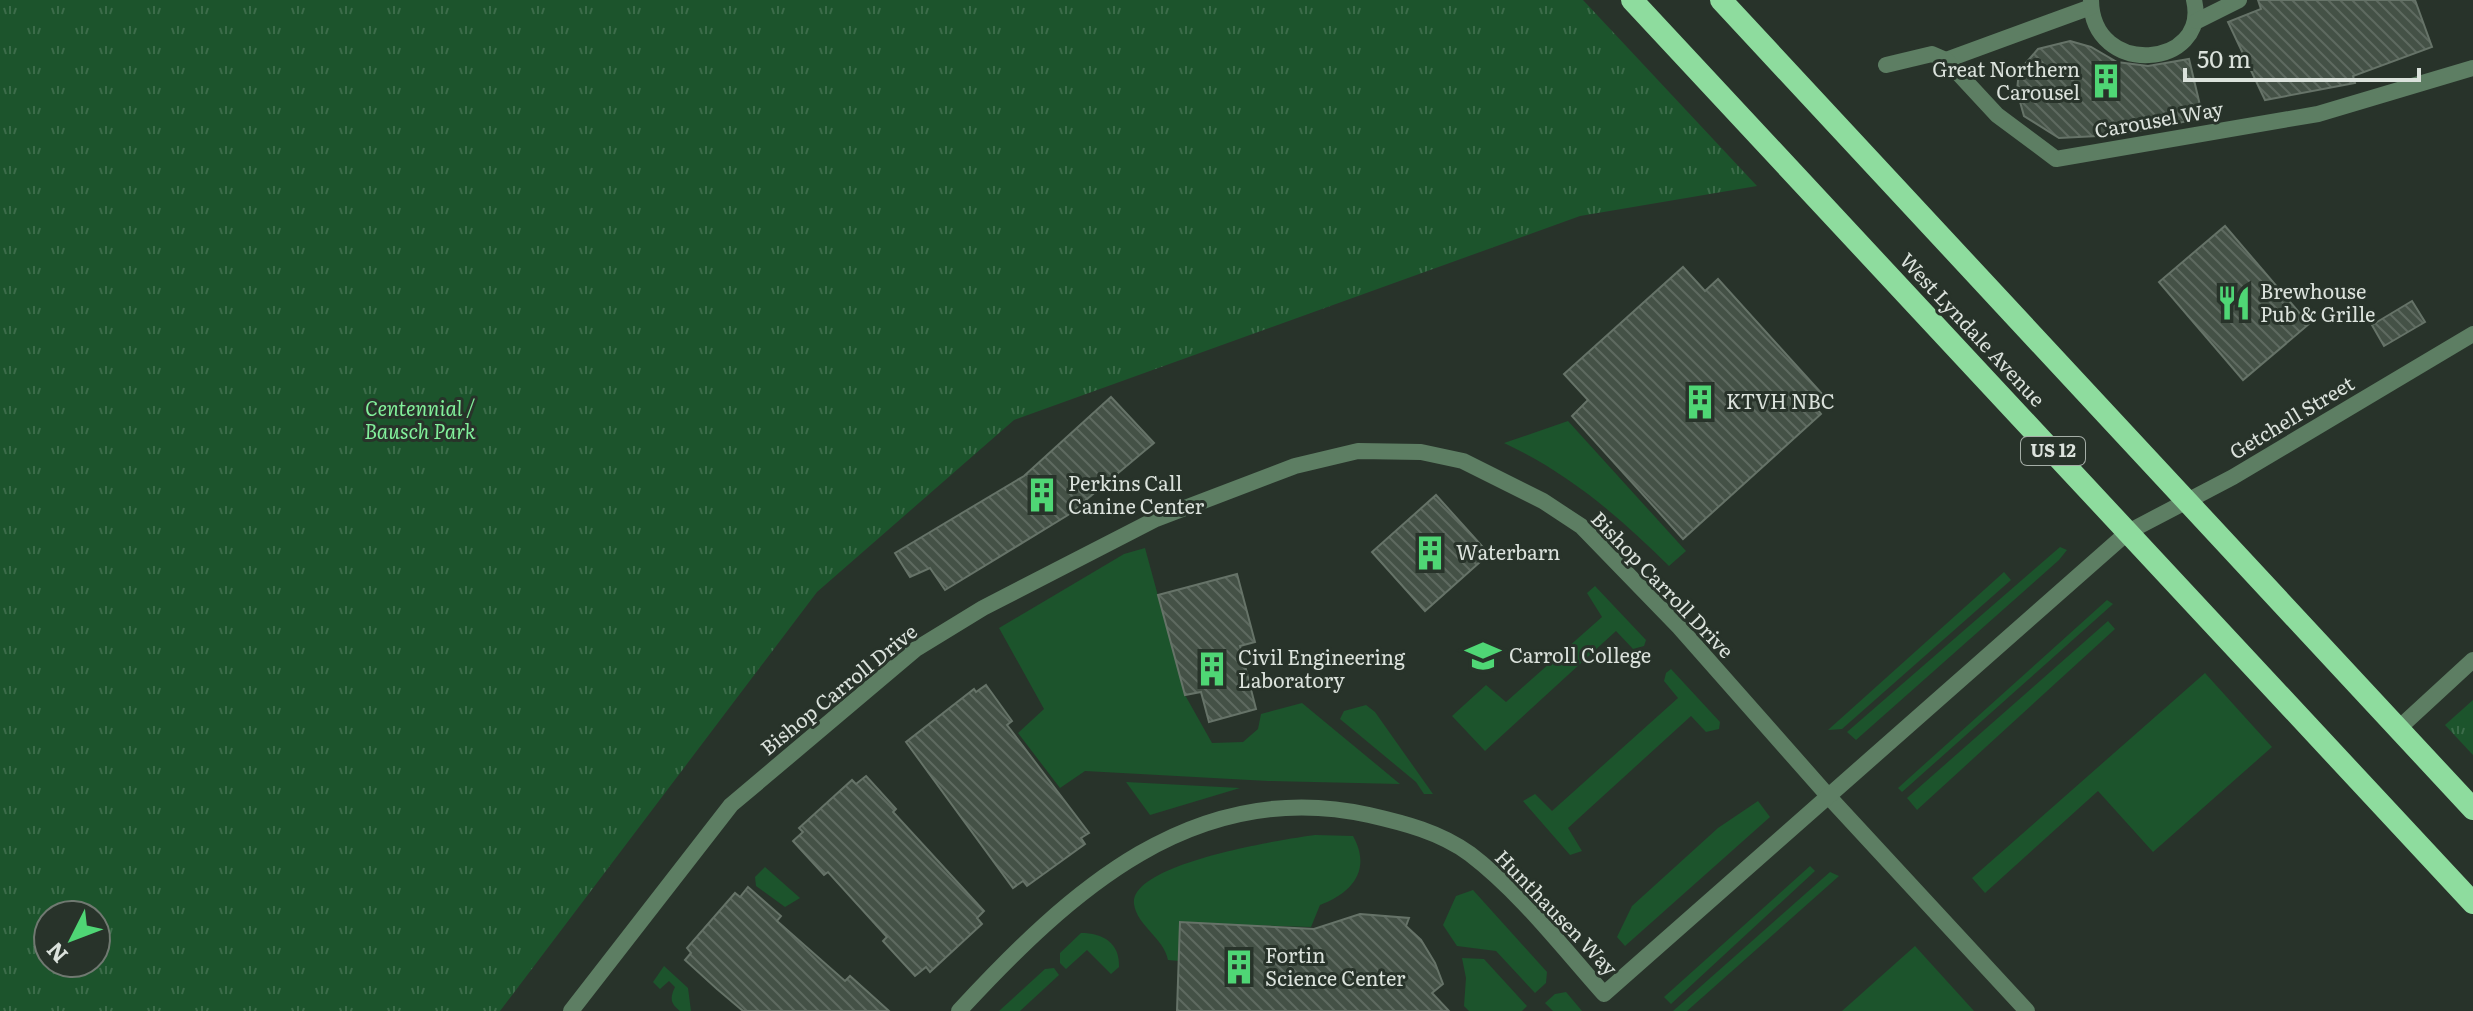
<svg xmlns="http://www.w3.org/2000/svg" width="2473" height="1011" font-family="Literata,serif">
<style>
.grass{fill:#1c542c}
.park{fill:url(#park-tufts);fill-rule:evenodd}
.building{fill:url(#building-back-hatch);stroke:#667368;stroke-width:2}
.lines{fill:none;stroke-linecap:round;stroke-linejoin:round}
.pedestrian{stroke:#5d7e63;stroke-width:16}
.minor{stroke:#5d7e63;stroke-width:16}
.trunk{stroke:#8edc9e;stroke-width:22}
.labels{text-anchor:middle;stroke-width:6;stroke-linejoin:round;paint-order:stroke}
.shield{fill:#28332a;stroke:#a5aea7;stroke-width:2}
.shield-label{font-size:18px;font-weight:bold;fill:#dbe2dc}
.poi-label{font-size:20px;fill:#dbe2dc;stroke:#28332a;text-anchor:start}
.street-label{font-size:20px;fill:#dbe2dc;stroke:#28332a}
.park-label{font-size:20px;font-style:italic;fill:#82f09b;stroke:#28332a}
</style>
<defs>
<pattern id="park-tufts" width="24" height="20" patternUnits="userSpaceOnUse" patternTransform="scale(2)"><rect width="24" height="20" fill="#1c542c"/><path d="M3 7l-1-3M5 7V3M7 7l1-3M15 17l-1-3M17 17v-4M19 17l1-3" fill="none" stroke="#3c6c4a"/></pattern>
<pattern id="building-back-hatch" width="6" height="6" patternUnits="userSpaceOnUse" patternTransform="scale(2)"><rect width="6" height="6" fill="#445146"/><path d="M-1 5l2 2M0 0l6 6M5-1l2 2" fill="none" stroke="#5e6a60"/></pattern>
</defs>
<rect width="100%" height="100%" fill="#28332a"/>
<g class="grass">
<path d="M1568,421l118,130 -17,15c-52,-51 -99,-92 -165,-123z"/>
<polygon points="2060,547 2067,550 2059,560 1856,740 1847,732"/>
<polygon points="1145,548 1185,695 1212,743 1243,742 1258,729 1261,714 1302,703 1400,784 1268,781 1085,771 1060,788 1018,733 1044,709 999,628 1124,554"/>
<polygon points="2004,572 2011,580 1842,729 1828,730"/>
<polygon points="1595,586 1646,640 1644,646 1633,649 1616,631 1485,751 1452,716 1486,685 1506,702 1602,617 1587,593"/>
<polygon points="2107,600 2113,604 1902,792 1898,788"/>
<polygon points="2108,621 2115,629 1917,810 1907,798"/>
<polygon points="1671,669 1720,722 1719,729 1706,732 1691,716 1568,828 1582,851 1570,855 1523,801 1535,794 1552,811 1678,698 1664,681 1666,673"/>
<polygon points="2205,673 2272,747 2153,852 2098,791 1985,893 1972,878"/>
<polygon points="1366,705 1375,712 1433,794 1424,794 1416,782 1340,719 1344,711"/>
<polygon points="1126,782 1240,788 1150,815"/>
<polygon points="1758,801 1770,817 1625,946 1617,937 1632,906 1718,828"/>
<path d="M1315,835l38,1c19,34 -1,57 -33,69l-9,22 -130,-4 -2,38 -11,-1c-4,-22 -31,-34 -34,-56 -5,-41 151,-65 181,-69z"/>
<polygon points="1810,866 1815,871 1671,1004 1664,997"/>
<polygon points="765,867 800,898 785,907 756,886 755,877"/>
<polygon points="1830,872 1839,876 1687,1011 1673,1011"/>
<polygon points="1473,890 1547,972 1546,983 1535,993 1496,951 1457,946 1443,925 1456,896"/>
<path d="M1081,933c22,0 39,10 38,34l-8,7 -24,-24 -21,19 -6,-6v-10z"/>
<polygon points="1915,946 1974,1011 1842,1011"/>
<polygon points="1462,958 1484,959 1527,1006 1522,1011 1469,1011 1464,1006 1466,978"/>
<path d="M664,966l24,22 3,23h-11c-10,-8 -10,-13 -5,-24l-6,-6 -9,8 -7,-7z"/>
<polygon points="1054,968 1059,975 1020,1011 999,1011 1045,969"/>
<polygon points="1566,992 1582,1011 1553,1011 1545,1003 1555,994"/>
</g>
<g class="park">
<path d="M0,0h1583l174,186 -177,30 -566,204 -197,172 -317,419h-500zM96,915v48h-48v-48z"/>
<polygon points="2473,700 2473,755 2445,725"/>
</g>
<g class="building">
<polygon points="2258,0 2415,0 2432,47 2353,76 2355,83 2265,100 2228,22 2261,9"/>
<polygon points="2070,41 2091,47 2117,62 2148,66 2189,59 2203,118 2118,135 2059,138 2024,116 2017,91 2019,71 2038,49"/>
<polygon points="2225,226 2309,324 2243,380 2159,282"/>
<polygon points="1683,267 1705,291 1718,279 1823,395 1813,404 1821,414 1683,539 1572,416 1588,400 1564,374"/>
<polygon points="2412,301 2425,322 2384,346 2372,325"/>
<polygon points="1111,397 1154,443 1068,515 945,590 930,568 910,577 895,553 1024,476"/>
<polygon points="1436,495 1489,554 1425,611 1372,552"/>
<polygon points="1237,574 1255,642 1240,646 1256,709 1209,722 1201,692 1185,695 1158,595"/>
<polygon points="986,685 1012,721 1007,725 1089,833 1081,838 1085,844 1027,886 1023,881 1013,888 906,742 974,689 976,692"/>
<polygon points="866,776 896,809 893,812 984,911 977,918 982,924 930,972 926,967 915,976 883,941 887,937 828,872 824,875 793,841 803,832 799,828 852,780 856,784"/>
<polygon points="748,887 781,916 777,921 845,981 850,976 889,1011 743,1011 717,989 685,960 691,953 687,948 735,893 740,897"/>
<polygon points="1360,914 1409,918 1406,926 1421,940 1435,963 1443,984 1432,993 1449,1011 1177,1011 1180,922 1314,929"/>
</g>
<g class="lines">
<g class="pedestrian">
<path d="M2091,0c1,79 119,68 103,0"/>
<polyline points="2197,21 2239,0"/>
<polyline points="1946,60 2091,7"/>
</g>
<g class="minor">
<polyline points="1886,65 1932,54 1946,60 1997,115 2056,159 2318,114 2473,68"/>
<polyline points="2399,728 2473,660"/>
<polyline points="571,1011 731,805 916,649 983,608 1156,519 1295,466 1358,451 1421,452 1463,461 1543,501 1581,526 1679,627 1830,798 2027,1011"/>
<path d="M959,1011c110,-119 235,-235 410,-196 35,8 71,17 101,39 51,39 92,93 134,140l524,-462 105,-55 240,-143"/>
</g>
<g class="trunk">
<polyline points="1632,0 2473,903"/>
<polyline points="1721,0 2473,809"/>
</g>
</g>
<defs>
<g id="building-bare" transform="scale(2.76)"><path d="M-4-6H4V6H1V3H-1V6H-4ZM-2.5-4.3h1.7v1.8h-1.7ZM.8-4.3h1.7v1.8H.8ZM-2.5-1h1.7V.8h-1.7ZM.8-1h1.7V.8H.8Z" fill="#4fd675" stroke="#28332a" stroke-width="2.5" paint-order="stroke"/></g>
<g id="restaurant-bare" transform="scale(2.76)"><path d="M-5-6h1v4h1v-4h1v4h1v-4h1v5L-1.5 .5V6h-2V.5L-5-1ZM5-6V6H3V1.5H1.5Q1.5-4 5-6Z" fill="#4fd675" stroke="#28332a" stroke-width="2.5" paint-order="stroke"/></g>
<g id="university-bare" transform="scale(2.76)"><path d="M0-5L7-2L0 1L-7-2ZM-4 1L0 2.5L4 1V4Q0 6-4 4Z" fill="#4fd675" stroke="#28332a" stroke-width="2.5" paint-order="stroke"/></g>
</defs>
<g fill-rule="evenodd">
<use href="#building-bare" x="2106" y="81"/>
<use href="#restaurant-bare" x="2234" y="303"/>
<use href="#building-bare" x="1700" y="402"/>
<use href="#building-bare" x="1042" y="495"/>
<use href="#building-bare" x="1430" y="553"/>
<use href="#university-bare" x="1483" y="656"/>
<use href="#building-bare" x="1212" y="669"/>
<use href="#building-bare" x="1239" y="967"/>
</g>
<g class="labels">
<rect class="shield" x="2021" y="437" width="64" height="28" rx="6"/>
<g class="shield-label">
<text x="2053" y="457">US 12</text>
</g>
<g class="poi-label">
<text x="2080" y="77" text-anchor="end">Great Northern<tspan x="2080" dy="23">Carousel</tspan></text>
<text x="2260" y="299">Brewhouse<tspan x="2260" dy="23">Pub &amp; Grille</tspan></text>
<text x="1726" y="409">KTVH NBC</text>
<text x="1068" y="491">Perkins Call<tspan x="1068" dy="23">Canine Center</tspan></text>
<text x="1456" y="560">Waterbarn</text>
<text x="1509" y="663">Carroll College</text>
<text x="1238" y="665">Civil Engineering<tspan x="1238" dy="23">Laboratory</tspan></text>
<text x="1265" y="963">Fortin<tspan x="1265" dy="23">Science Center</tspan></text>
</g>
<g class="street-label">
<text transform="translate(2159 120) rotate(-10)" y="7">Carousel Way</text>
<text transform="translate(1972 330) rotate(47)" y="7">West Lyndale Avenue</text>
<text transform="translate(2292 418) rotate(-31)" y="7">Getchell Street</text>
<text transform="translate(1662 585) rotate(46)" y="7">Bishop Carroll Drive</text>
<text transform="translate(839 690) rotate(-39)" y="7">Bishop Carroll Drive</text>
<text transform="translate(1556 913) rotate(46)" y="7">Hunthausen Way</text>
</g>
<g class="park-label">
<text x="420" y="416">Centennial /<tspan x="420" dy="23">Bausch Park</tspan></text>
</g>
</g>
<g transform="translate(72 939) rotate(228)"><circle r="38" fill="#28332a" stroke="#707971" stroke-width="2"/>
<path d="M0-6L14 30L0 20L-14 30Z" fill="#4fd675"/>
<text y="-12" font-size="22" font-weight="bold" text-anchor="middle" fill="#dbe2dc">N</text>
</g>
<path d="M2185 68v12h234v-12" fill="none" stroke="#dbe2dc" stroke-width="4"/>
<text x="2197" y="68" font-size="24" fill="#dbe2dc" stroke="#28332a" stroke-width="6" paint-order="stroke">50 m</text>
</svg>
